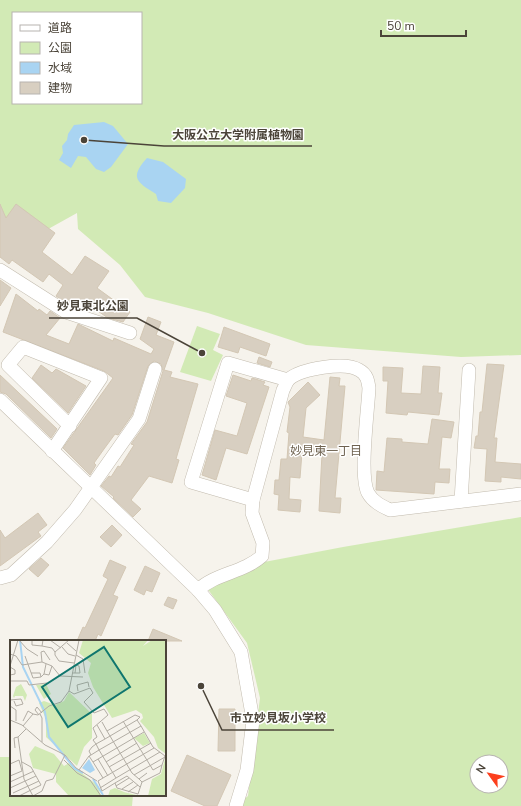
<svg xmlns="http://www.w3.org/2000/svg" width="521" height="806" font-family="'Nunito Sans','Noto Sans JP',sans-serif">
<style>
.green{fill:#d2eab5;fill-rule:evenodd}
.water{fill:#a9d4f2}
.building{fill:#d8cfc1;stroke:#d3c7b4}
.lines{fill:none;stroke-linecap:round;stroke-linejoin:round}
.minor-casing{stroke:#c2bbae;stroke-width:14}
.minor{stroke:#fff;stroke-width:13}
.labels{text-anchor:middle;stroke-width:3;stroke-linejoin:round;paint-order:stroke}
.neighbourhood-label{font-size:12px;fill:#6e6250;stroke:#fff}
.inset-river{fill:none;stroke:#a9d4f2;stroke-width:2}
.inset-road{fill:none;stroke:#b2ada4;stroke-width:1}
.view{fill:#0f766e;fill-opacity:0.15;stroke:#0f766e;stroke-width:2}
.inset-edge{fill:none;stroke:#4b4439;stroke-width:2}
.leader{fill:none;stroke:#4b4439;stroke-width:1.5}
.callout-dot{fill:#4b4439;stroke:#fff;stroke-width:1.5}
.callout-label{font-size:12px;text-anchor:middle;font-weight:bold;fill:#4b4439;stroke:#fff;stroke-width:3;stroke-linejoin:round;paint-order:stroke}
</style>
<rect width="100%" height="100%" fill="#f6f3ec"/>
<g class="green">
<path d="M0,0h521v355l-60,2 -155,-12 -98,-32 -63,-16 -25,-32 -42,-36 -1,-16 -36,20 -41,-7zM13,13h128v90h-128z"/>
<polygon points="197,326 220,334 213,350 223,355 211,381 180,372"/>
<path d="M521,517v289h-286l13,-10 12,-98 -13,-55 -40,-55 52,-25 84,-16zM477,762h24v24h-24z"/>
<polygon points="0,757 11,757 11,795 133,795 132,806 0,806"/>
</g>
<g class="water">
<polygon points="104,122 113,126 128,144 111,167 104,172 96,169 86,157 78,156 71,168 59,160 63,153 62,146 67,140 68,134 74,125"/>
<path d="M147,158l16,4 23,17 -1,9 -14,15 -13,-2 -2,-7c-19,-12 -27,-16 -9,-36z"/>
</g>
<g class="building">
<polygon points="0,204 6,218 16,204 55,233 42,252 72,275 85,256 109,271 97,288 130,312 123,322 108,318 82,300 76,307 69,305 56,296 63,285 49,274 43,282 12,260 9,264 0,257"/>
<polygon points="0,280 11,288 0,306"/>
<polygon points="16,294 38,311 39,309 47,315 50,311 60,318 46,335 69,344 78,324 113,341 114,338 151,354 154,349 140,339 148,317 161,322 156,335 174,342 164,370 172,372 170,377 198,384 176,459 179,460 172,483 149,476 131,500 141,509 133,517 113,498 114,497 101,486 109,476 111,477 118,466 120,467 134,445 131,444 147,422 163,371 161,364 154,361 148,366 132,415 118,435 115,434 104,449 94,463 96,465 90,475 63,448 113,378 104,371 3,332"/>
<polygon points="224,327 270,344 266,356 240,347 238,353 218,347"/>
<polygon points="259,357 272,362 270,367 257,363"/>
<polygon points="487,364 504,365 494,438 497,438 495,462 521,464 521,479 501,477 501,482 485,481 487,449 474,448 476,436 478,436 480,412 482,412"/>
<polygon points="41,365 52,373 56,369 86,386 68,413 32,378"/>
<polygon points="423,366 440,367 438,393 442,393 439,415 408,412 407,415 386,413 388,381 383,381 383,367 403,368 401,393 421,394"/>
<polygon points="0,375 57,429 51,438 6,394 0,392"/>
<polygon points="233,375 251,381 252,378 265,382 263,385 269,387 247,454 226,448 216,480 202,475 215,430 237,436 247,403 226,396"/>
<polygon points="330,377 340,378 339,386 345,386 335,498 341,498 340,513 319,511 322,454 302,452 300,478 290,477 289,499 301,500 300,512 278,510 279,495 274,494 275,480 279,480 281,459 287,459 289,433 287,432 290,407 288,402 308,382 320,395 306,408 303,437 324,440"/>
<polygon points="432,419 454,422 451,438 442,437 439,469 450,469 449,483 435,482 434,494 376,490 377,471 384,472 387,438 402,439 402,442 428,444"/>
<polygon points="38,513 47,525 38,532 41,536 0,566 0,530 5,538"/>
<polygon points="112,525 122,535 111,547 100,537"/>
<polygon points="41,558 49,565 38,577 29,569"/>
<polygon points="110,560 126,567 113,595 118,597 101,636 98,634 95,641 77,641 83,627 85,628 108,579 103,576"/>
<polygon points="145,566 160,573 152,592 146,590 144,595 134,590"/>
<polygon points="168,597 177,600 173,609 164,605"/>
<polygon points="153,629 182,641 148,641"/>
<polygon points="219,709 235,709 235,751 218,751"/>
<polygon points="187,755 231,775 217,806 205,806 171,791"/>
</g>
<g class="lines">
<g class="minor-casing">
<g id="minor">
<polyline points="0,270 66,312 130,333"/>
<path d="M0,400l198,190c18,-17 45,-17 64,-34l1,-13 -11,-30 1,-13 30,-110c2,-3 3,-8 6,-11 12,-10 56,-18 70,-9 8,4 9,11 10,18 -1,22 -10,88 -1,105 5,9 14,13 22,17l131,-16"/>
<polyline points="52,451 101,378 23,347 8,365 70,426"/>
<polyline points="253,500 191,482 228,363 288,380"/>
<polyline points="461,501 469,370"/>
<polyline points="0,578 11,575 47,542 75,510 139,419 155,369"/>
<polyline points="198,590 215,610 241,652 253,720 247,770 236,806"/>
</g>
</g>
<use href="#minor" class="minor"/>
</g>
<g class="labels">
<g class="neighbourhood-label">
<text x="326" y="455">妙見東一丁目</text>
</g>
</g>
<g transform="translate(10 640)">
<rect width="156" height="156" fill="#f6f3ec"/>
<path d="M73,0h65l-5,6 9,-6h13l1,114 -8,-6 -4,-11 -14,-16 3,-3 -1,-4 -6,-4 -24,8 -19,-31 -5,-14 3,-10 -12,-10zM11,44l6,11 -2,6 -2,-5h-8l-1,2 -1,-2 3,-9zM36,44l5,10 -7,5 -8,-14zM59,52l23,22v24l-8,9 -7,19 -31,-29v-18l-7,-16 5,-2 11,4 9,-4zM134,93l6,10 -7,3 -9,-8zM25,106l19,8 10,12 5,-3 28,22 4,11h-32l-13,-14v-8l-23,-6 -4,-14zM156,115v41h-18l4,-17 9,-5zM105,148l9,4 16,4h-32l2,-6z" fill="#d2eab5"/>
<path d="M79,119l6,11 -5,3 -8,-5z" fill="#a9d4f2"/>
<path class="inset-river" d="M10,0l3,27 22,45 4,25 26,32 8,4M83,139l10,16"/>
<path class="inset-road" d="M9,0l8,9 11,7M22,0v5l10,1M33,0l-1,6 10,2 3,4M40,0l11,8M59,0l-14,12v3l4,6 15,2M69,0l-10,51 5,3 16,-6 3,5 -9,9 10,11 10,-4 4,6 -15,13 4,9 -4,3 3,4 3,6 -8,5 -2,-4 3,-4 4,-3 9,-5M57,3l9,8M52,7l6,7 7,2M0,14l6,2 6,9 20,-3 10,4 8,10 23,1M66,15l7,4 2,14M15,16l8,22 8,-1M32,22l-1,-10 3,-1 6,9M36,24l-2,10 5,1 3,-9M0,26l8,-26M0,27l5,3v4l-5,1M21,33h9l1,4 3,-3M62,33h8l-1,-7 -3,-1 -1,8M0,41h17l2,4 18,-2M68,51l-1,-6 11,-3 1,5M0,60l11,-1 2,5 -7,2 -2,-5M0,66l6,4v11M30,74l2,4v24M29,75l-4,-5 2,-3 5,6M0,80l12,5 23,20 20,10 11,13 21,13M13,81l5,-10 5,3M113,81l30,49 9,-5 3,-9 -12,-9 -12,-21M92,82l5,9 28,-16 5,2 -3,3 4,6 -42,24 17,28 44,-26M87,85l8,14 32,-19M13,86l10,-12 5,1 11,-9 12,-4 8,-11M16,89l-8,8 6,42 9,17 9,-5 4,-10 7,-2 12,-24M97,91l25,42 7,6M5,108l-1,-10 4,-1M81,115l-2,1 4,6 51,-30M88,119l10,17M54,120l13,13 13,7 11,16M83,122l10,16 -5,3 4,10 13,-8 2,5 21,6 4,-12 18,-9 2,-8M96,122l31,-19M0,124l9,-4 3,11M99,127l42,-24M69,130l10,-14M124,135l31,-18M0,136l12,-5M93,138l51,-30M0,142l24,-11M132,142l-3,-3 8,-6M105,143l12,-7 13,11M106,146l13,-8M0,148l26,-12M90,148l16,-10M112,149l11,-7M118,152l10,-7M3,153l26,-12M9,156l22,-11 -10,-18 -9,-5"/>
<path class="view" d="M94,7l26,40 -62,40 -26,-40z"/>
<rect width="156" height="156" class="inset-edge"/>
</g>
<path class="leader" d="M84 140L164 146H312M202 353L137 318H49M201 686L222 730H334"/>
<g class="callout-dot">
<circle cx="84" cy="140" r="4"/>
<circle cx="202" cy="353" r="4"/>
<circle cx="201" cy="686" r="4"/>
</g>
<g class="callout-label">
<text x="238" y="139">大阪公立大学附属植物園</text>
<text x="93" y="310">妙見東北公園</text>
<text x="278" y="722">市立妙見坂小学校</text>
</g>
<rect x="12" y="12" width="130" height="92" fill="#ffffff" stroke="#b7b4b0"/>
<rect x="20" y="25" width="20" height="6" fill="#ffffff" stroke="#b7b4b0"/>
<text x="48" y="32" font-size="12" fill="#4b4439">道路</text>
<rect x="20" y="42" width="20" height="12" fill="#d2eab5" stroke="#b7b4b0"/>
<text x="48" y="52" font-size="12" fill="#4b4439">公園</text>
<rect x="20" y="62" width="20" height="12" fill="#a9d4f2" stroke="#b7b4b0"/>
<text x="48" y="72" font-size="12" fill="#4b4439">水域</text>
<rect x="20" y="82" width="20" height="12" fill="#d8cfc1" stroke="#b7b4b0"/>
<text x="48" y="92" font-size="12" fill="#4b4439">建物</text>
<g transform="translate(489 774) rotate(303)"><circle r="19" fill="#ffffff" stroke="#b7b4b0"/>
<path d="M0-3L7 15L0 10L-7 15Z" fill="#fc3f1d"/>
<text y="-6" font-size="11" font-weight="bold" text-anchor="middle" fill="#4b4439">N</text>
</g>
<path d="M381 30v6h85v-6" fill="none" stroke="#4b4439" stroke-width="2"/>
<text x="387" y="30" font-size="12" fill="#4b4439" stroke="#ffffff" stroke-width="3" paint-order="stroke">50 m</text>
</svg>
